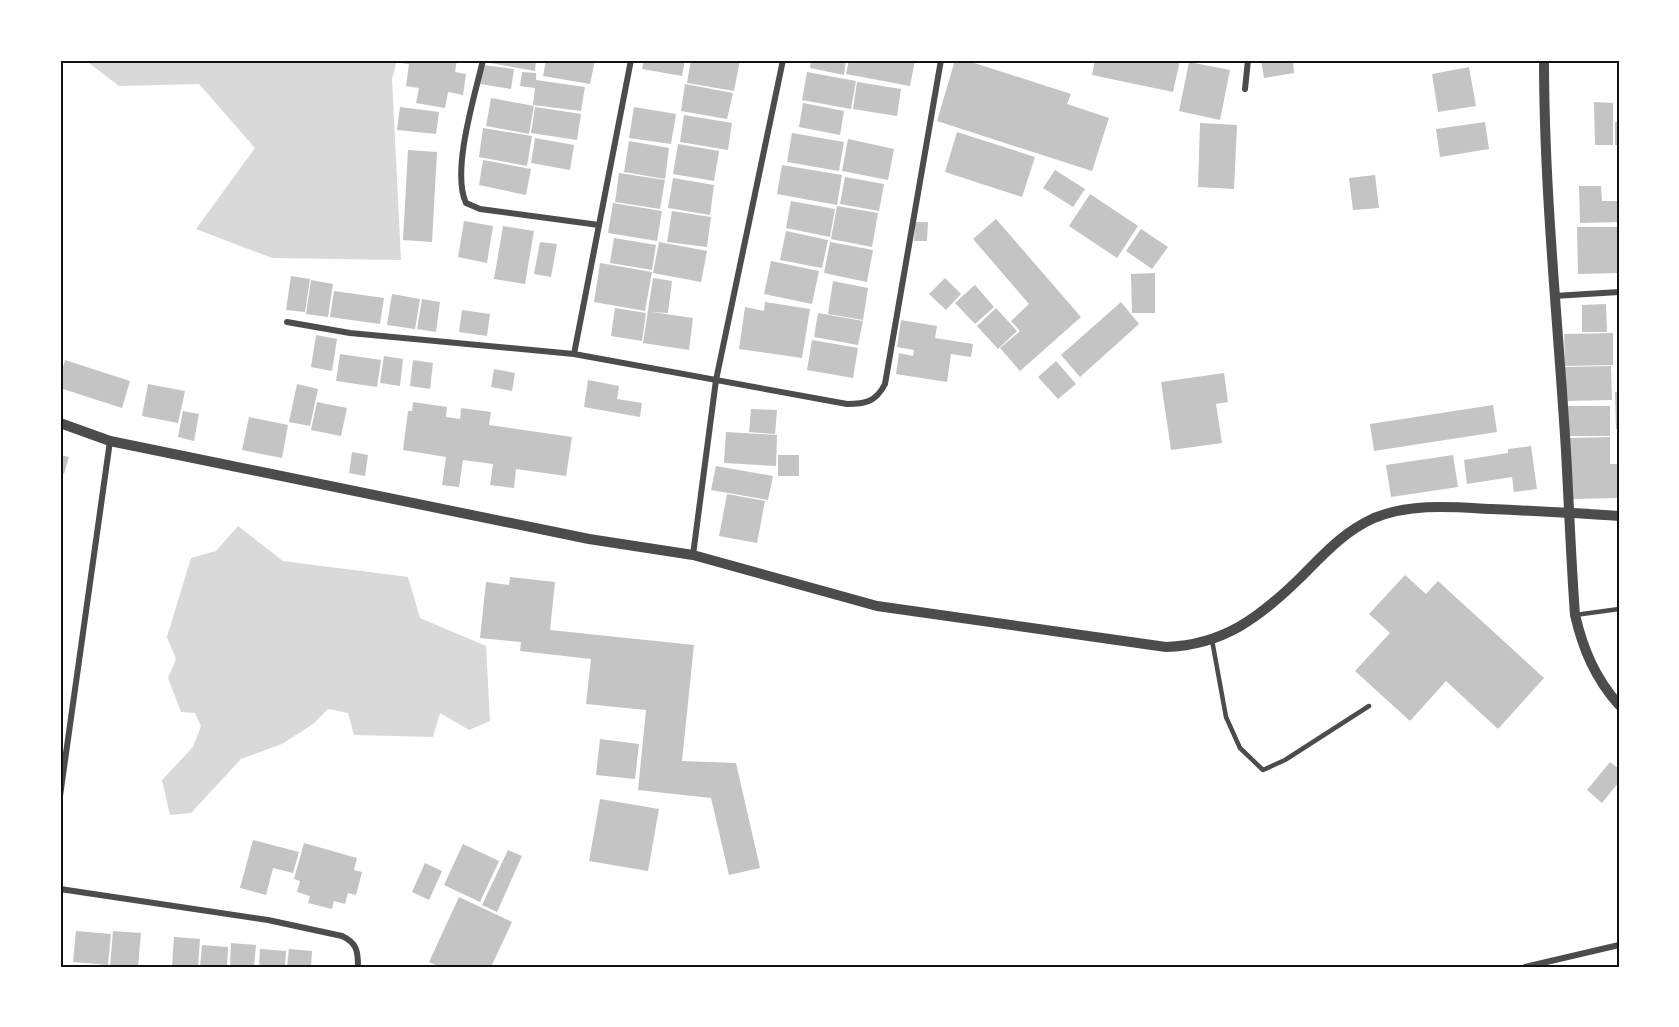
<svg xmlns="http://www.w3.org/2000/svg" width="1679" height="1027" font-family="'Work Sans',sans-serif">
<style>
.water{fill:#d9d9d9}
.building{fill:#c4c4c4}
.lines{fill:none;stroke-linecap:round;stroke-linejoin:round}
.service{stroke:#4c4c4c;stroke-width:4.5}
.minor{stroke:#4c4c4c;stroke-width:6}
.tertiary{stroke:#4c4c4c;stroke-width:10}
.neatline{fill:none;stroke:#111;stroke-width:2}
</style>
<rect width="100%" height="100%" fill="#fff"/>
<g class="water">
<polygon points="85,60 397,60 392,79 401,260 272,258 196,229 255,148 199,84 119,86"/>
<polygon points="238,526 283,561 408,577 420,618 486,646 490,721 469,730 440,713 433,737 354,735 348,713 328,709 313,724 282,744 241,759 191,813 170,815 162,780 193,747 201,726 195,713 181,712 168,678 176,659 167,637 191,558 216,551"/>
</g>
<g class="building">
<polygon points="400,60 457,60 455,72 466,74 463,95 448,92 445,108 416,103 419,88 406,86 409,64 400,63"/>
<polygon points="490,60 536,60 535,71 490,63"/>
<polygon points="546,60 595,60 590,84 543,76"/>
<polygon points="644,60 685,60 682,76 642,69"/>
<polygon points="691,60 740,60 734,91 687,83"/>
<polygon points="811,60 846,60 844,75 810,68"/>
<polygon points="849,60 915,60 910,86 846,74"/>
<polygon points="955,60 965,60 1071,94 1067,104 1109,118 1092,171 937,121"/>
<polygon points="1095,60 1180,60 1173,92 1092,75"/>
<polygon points="1261,60 1293,60 1294,73 1264,78"/>
<polygon points="1189,62 1230,70 1220,120 1179,111"/>
<polygon points="483,65 514,69 511,89 480,84"/>
<polygon points="1469,67 1476,106 1438,112 1432,74"/>
<polygon points="522,72 536,73 536,80 585,87 581,111 533,105 535,88 520,86"/>
<polygon points="807,72 856,81 851,109 802,100"/>
<polygon points="857,82 901,89 897,116 853,109"/>
<polygon points="685,84 733,93 727,119 681,111"/>
<polygon points="491,98 534,106 529,134 486,126"/>
<polygon points="1594,102 1613,103 1613,145 1595,145"/>
<polygon points="803,103 844,111 840,135 799,127"/>
<polygon points="400,107 439,112 436,134 397,130"/>
<polygon points="535,107 581,114 577,140 531,133"/>
<polygon points="634,107 676,114 671,144 629,138"/>
<polygon points="684,115 732,123 728,150 680,142"/>
<polygon points="1485,122 1489,149 1440,157 1436,129"/>
<rect x="1615" y="122" width="4" height="23"/>
<polygon points="1200,123 1237,125 1234,189 1198,187"/>
<polygon points="483,128 532,136 527,166 479,157"/>
<polygon points="957,132 1035,157 1022,197 945,172"/>
<polygon points="792,133 844,142 839,171 787,162"/>
<polygon points="535,138 574,145 570,170 531,163"/>
<polygon points="848,139 894,149 888,180 842,171"/>
<polygon points="629,141 669,148 665,179 624,172"/>
<polygon points="678,144 719,151 714,181 673,174"/>
<polygon points="408,150 437,152 432,242 403,240"/>
<polygon points="483,160 531,169 526,195 479,185"/>
<polygon points="782,165 842,175 837,205 777,194"/>
<polygon points="1055,170 1085,189 1073,207 1043,188"/>
<polygon points="619,173 665,180 660,209 615,202"/>
<polygon points="1375,175 1379,208 1353,210 1349,178"/>
<polygon points="845,177 884,184 879,211 840,204"/>
<polygon points="673,178 714,185 710,215 668,208"/>
<polygon points="1579,186 1601,186 1602,201 1619,201 1619,222 1580,223"/>
<polygon points="1090,194 1138,226 1117,258 1069,226"/>
<polygon points="791,201 835,209 830,237 786,228"/>
<polygon points="613,203 662,211 657,241 608,233"/>
<polygon points="837,206 878,213 872,247 831,239"/>
<polygon points="672,211 711,217 707,247 667,242"/>
<polygon points="996,219 1081,317 1020,371 1000,348 1020,331 1011,321 1029,304 973,239"/>
<polygon points="464,221 493,226 487,263 458,257"/>
<polygon points="915,222 928,222 927,241 914,241"/>
<polygon points="503,226 534,231 525,284 494,279"/>
<polygon points="1577,227 1619,227 1619,273 1578,274"/>
<polygon points="1141,229 1168,247 1152,269 1126,251"/>
<polygon points="786,231 828,240 822,268 780,260"/>
<polygon points="614,238 656,245 652,270 610,263"/>
<polygon points="540,242 557,244 551,277 534,274"/>
<polygon points="659,242 707,251 701,282 653,273"/>
<polygon points="830,242 873,250 867,282 824,273"/>
<polygon points="771,261 819,271 812,304 764,294"/>
<polygon points="600,263 652,272 645,311 594,302"/>
<polygon points="1155,273 1155,313 1132,313 1131,274"/>
<polygon points="291,276 310,279 305,312 286,310"/>
<polygon points="653,278 672,281 668,313 652,312 693,318 689,350 643,343"/>
<polygon points="945,278 961,294 946,310 929,294"/>
<polygon points="311,280 333,284 328,317 306,314"/>
<polygon points="833,281 868,288 863,320 828,314"/>
<polygon points="975,285 994,307 975,324 955,303"/>
<polygon points="334,291 384,298 380,324 330,317"/>
<polygon points="392,294 420,299 415,329 387,325"/>
<polygon points="422,299 440,302 436,332 417,329"/>
<polygon points="765,302 810,309 802,358 739,349 745,307 764,311"/>
<polygon points="1121,302 1139,324 1080,377 1061,355"/>
<polygon points="1606,304 1607,332 1582,332 1582,305"/>
<polygon points="615,308 646,313 642,341 611,336"/>
<polygon points="996,308 1017,331 998,349 977,326"/>
<polygon points="462,310 490,314 487,336 459,332"/>
<polygon points="818,313 863,321 858,345 814,337"/>
<polygon points="901,320 937,326 935,338 973,344 971,357 951,354 947,382 896,374 899,353 913,356 914,350 897,347"/>
<polygon points="1613,333 1613,365 1565,366 1564,334"/>
<polygon points="316,335 337,339 332,371 311,367"/>
<polygon points="812,340 858,348 853,378 807,370"/>
<polygon points="340,354 381,360 377,387 336,381"/>
<polygon points="384,356 403,359 400,386 380,383"/>
<polygon points="65,360 130,381 122,408 60,388 60,378"/>
<polygon points="413,360 433,363 430,389 410,386"/>
<polygon points="1056,361 1076,384 1058,399 1038,377"/>
<polygon points="1611,366 1612,400 1565,401 1565,367"/>
<polygon points="494,369 515,373 512,391 491,387"/>
<polygon points="1224,373 1228,402 1216,404 1222,443 1171,450 1161,382"/>
<polygon points="588,380 619,386 617,399 642,403 640,417 584,407"/>
<polygon points="148,384 185,391 178,423 142,416"/>
<polygon points="297,384 318,389 310,426 289,422"/>
<polygon points="1615,392 1619,392 1619,429 1616,429"/>
<polygon points="317,402 347,408 341,436 311,430"/>
<polygon points="413,402 447,407 446,417 460,419 461,408 491,412 489,425 572,437 566,476 516,469 514,488 490,485 493,464 463,460 459,487 442,485 446,457 403,450 408,411 412,411"/>
<polygon points="1493,405 1497,432 1374,451 1370,424"/>
<polygon points="1568,406 1610,406 1610,436 1569,436"/>
<polygon points="751,409 777,410 775,434 749,432"/>
<polygon points="183,411 199,414 194,441 178,437"/>
<polygon points="249,417 288,425 282,458 242,450"/>
<polygon points="726,432 777,435 776,466 724,463"/>
<polygon points="1610,437 1610,464 1617,464 1617,498 1572,499 1570,438"/>
<polygon points="1531,446 1537,489 1514,492 1512,477 1467,484 1464,460 1508,453 1508,449"/>
<polygon points="352,452 368,455 365,476 349,473"/>
<polygon points="60,455 69,457 64,474 60,473"/>
<rect x="778" y="455" width="21" height="21"/>
<polygon points="1453,455 1458,487 1391,497 1386,465"/>
<polygon points="716,466 773,476 768,500 711,490"/>
<polygon points="727,494 765,501 757,543 719,536"/>
<polygon points="1405,575 1426,594 1438,581 1544,678 1498,729 1446,681 1410,721 1355,671 1390,633 1369,614"/>
<polygon points="510,577 555,582 550,630 694,645 682,761 736,763 760,868 729,875 711,798 638,790 646,710 586,704 591,659 520,651 521,642 480,638 486,582 509,585"/>
<polygon points="600,739 639,744 635,779 596,775"/>
<polygon points="1610,762 1619,769 1619,782 1602,803 1587,790"/>
<polygon points="600,799 659,809 648,871 589,861"/>
<polygon points="253,840 299,852 293,873 273,868 266,895 240,888"/>
<polygon points="304,843 357,858 354,870 362,872 356,895 348,893 345,904 334,901 332,909 308,903 310,896 297,892 300,881 294,879"/>
<polygon points="463,844 499,861 480,902 444,885"/>
<polygon points="508,850 522,856 497,912 482,905"/>
<polygon points="425,863 442,871 429,900 412,892"/>
<polygon points="459,897 512,922 491,967 440,967 429,962"/>
<polygon points="76,931 111,934 108,965 73,962"/>
<polygon points="113,931 141,933 138,967 110,967"/>
<polygon points="174,937 200,939 198,967 172,967"/>
<polygon points="231,943 256,945 254,967 230,967"/>
<polygon points="202,945 228,947 227,967 200,967"/>
<polygon points="260,949 286,951 285,967 259,967"/>
<polygon points="289,949 312,951 311,967 287,967"/>
</g>
<g class="lines">
<g class="service">
<polyline points="1575,615 1619,609"/>
<polyline points="1212,640 1226,717 1240,748 1263,770 1285,760 1369,706"/>
</g>
<g class="minor">
<path d="M483,60c-8,35 -32,111 -17,143l14,6 119,16"/>
<path d="M631,60l-57,294 273,50c18,0 29,-2 38,-20l56,-324"/>
<polyline points="1245,89 1248,60"/>
<polyline points="1554,296 1619,292"/>
<polyline points="287,322 350,333 574,354"/>
<polyline points="693,555 716,380 783,60"/>
<polyline points="60,796 110,441"/>
<path d="M60,889l208,31 74,16c15,7 16,15 16,31"/>
<polyline points="1525,967 1619,945"/>
</g>
<g class="tertiary">
<path d="M1544,60c0,131 14,261 22,391 3,55 5,109 9,164 8,34 20,63 44,90"/>
<path d="M60,423l50,18 479,98 104,16 184,51 289,41c58,-2 94,-30 134,-69 23,-23 43,-46 74,-60 38,-15 78,-11 117,-9 43,2 85,4 128,7"/>
</g>
</g>
<rect width="1679" height="1027" fill="none" stroke="#ffffff" stroke-width="123"/>
<rect x="62" y="62" width="1556" height="904" class="neatline"/>
</svg>
